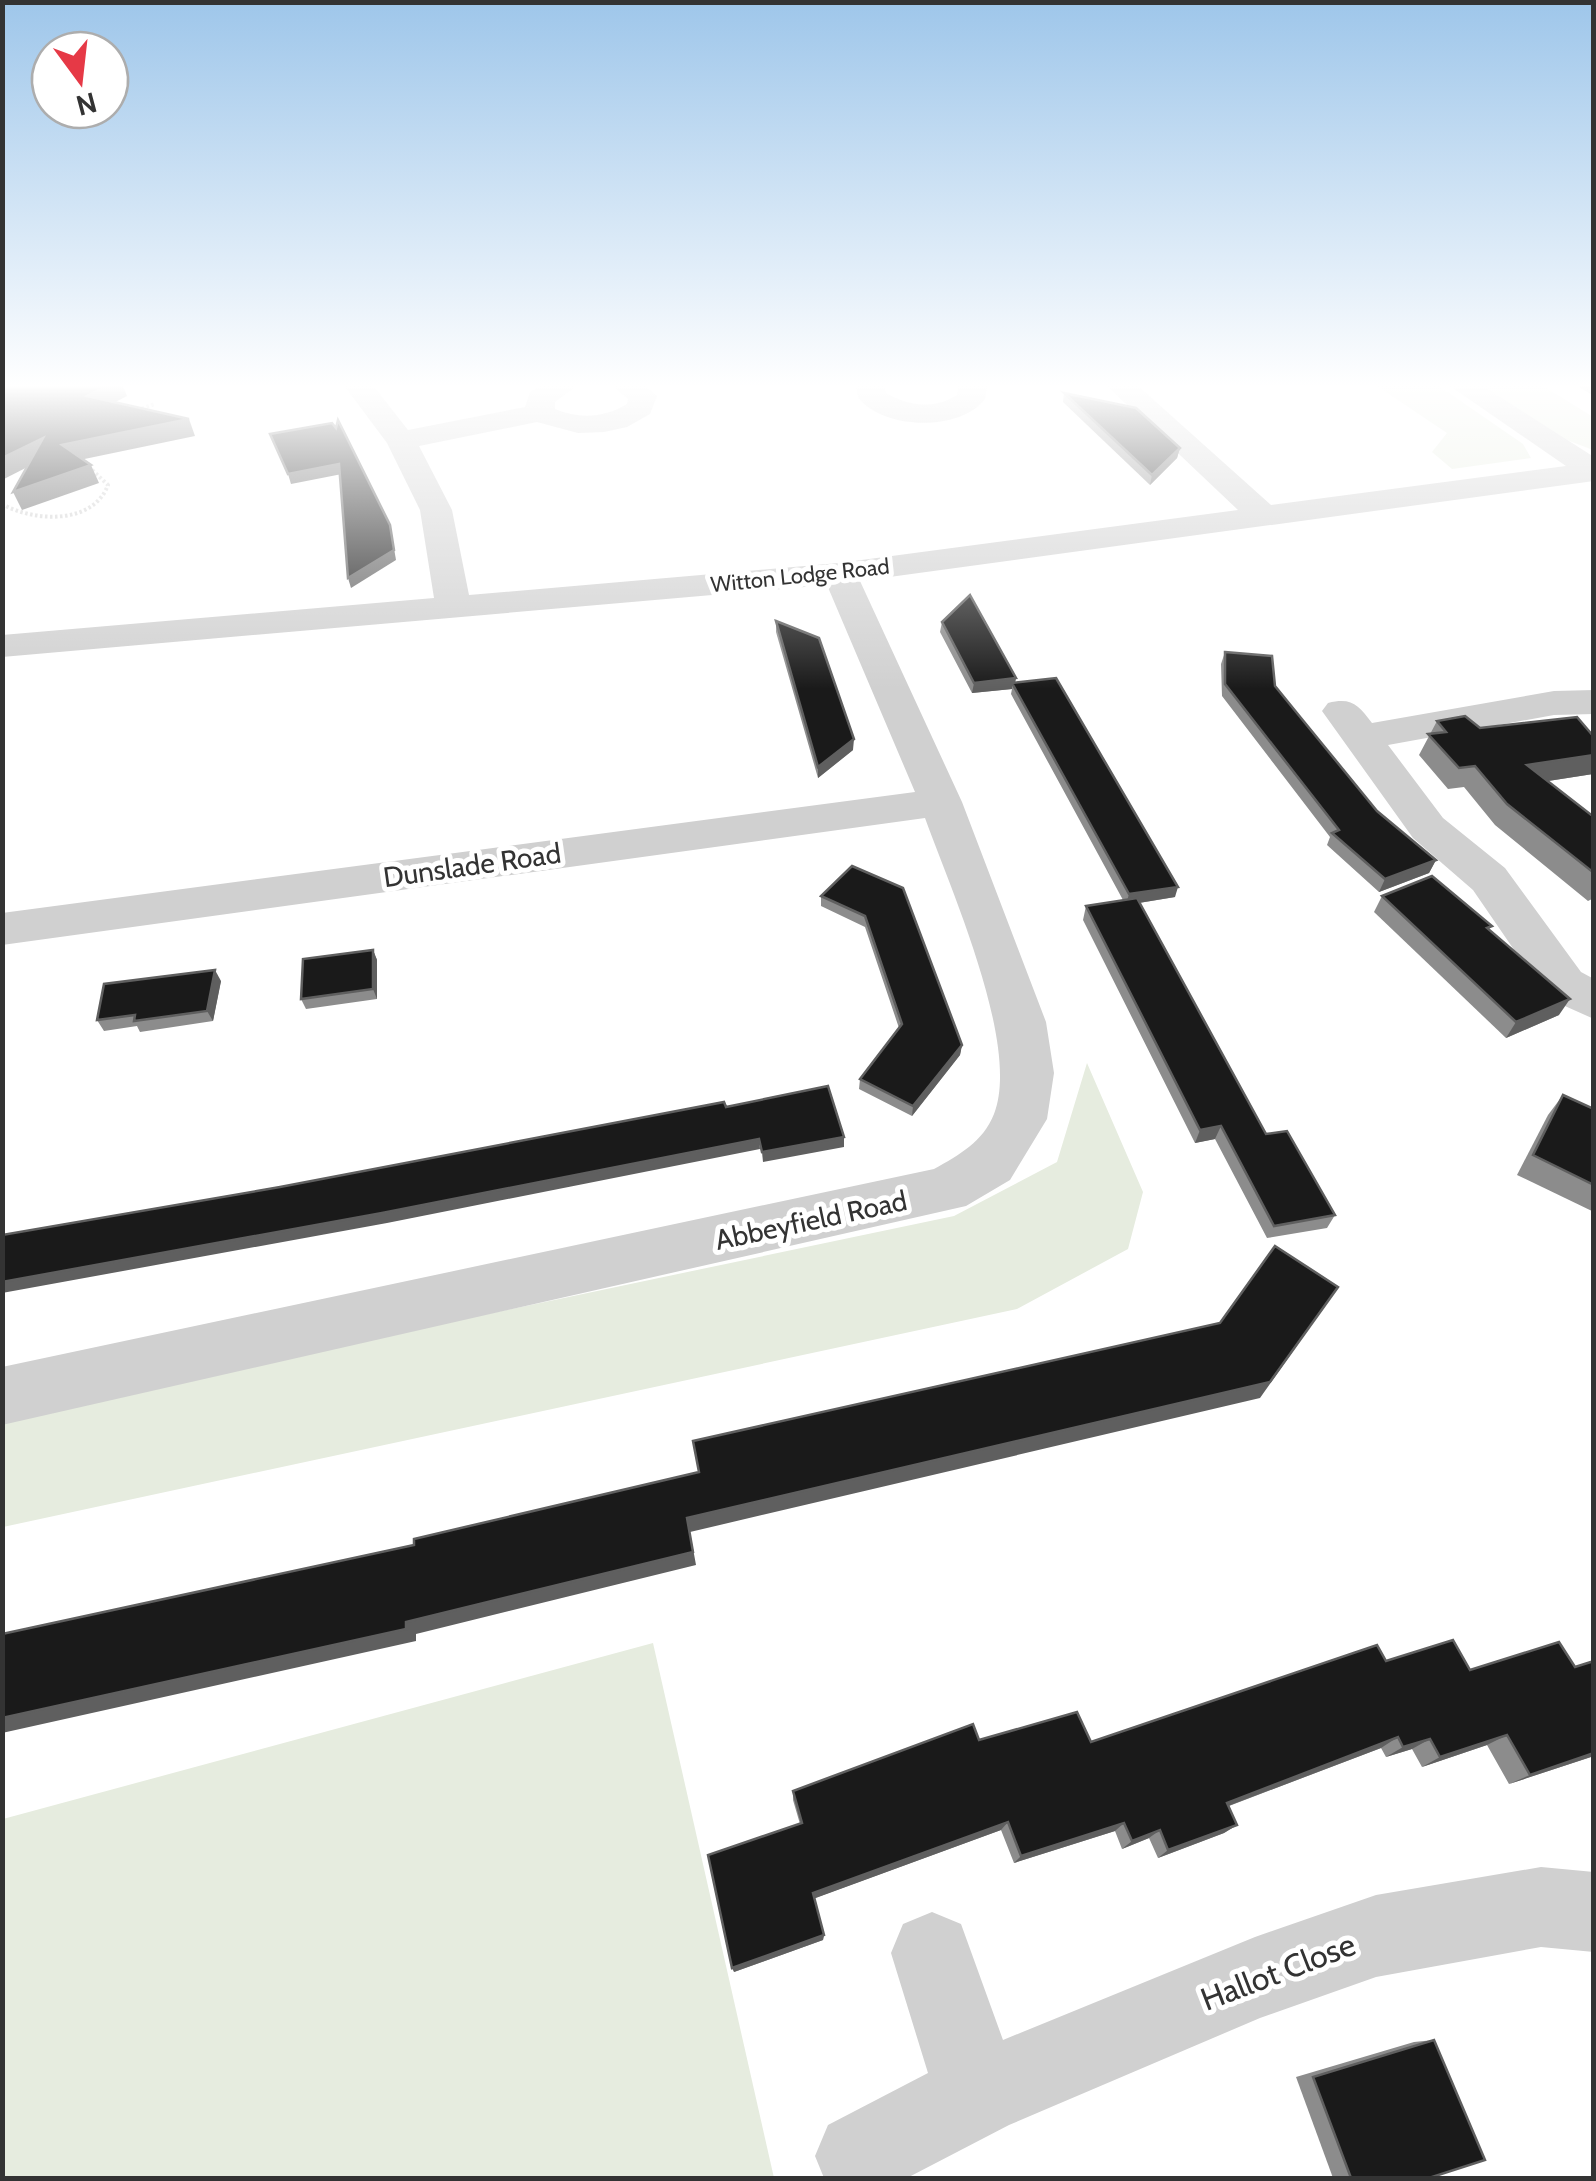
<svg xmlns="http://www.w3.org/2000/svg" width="1596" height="2181" font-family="Cabin,sans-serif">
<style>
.green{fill:#e6ecdf}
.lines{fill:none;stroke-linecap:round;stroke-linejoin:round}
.path{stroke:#cdcdcd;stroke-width:4;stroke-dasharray:2.5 2.5;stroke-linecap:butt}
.minor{fill:#d0d0d0;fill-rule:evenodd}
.wall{fill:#8c8c8c}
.shaded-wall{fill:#5f5f5f}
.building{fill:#1a1a1a;stroke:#5f5f5f;stroke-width:2.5}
.labels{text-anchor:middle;stroke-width:10;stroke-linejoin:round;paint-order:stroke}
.far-street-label{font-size:22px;fill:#333;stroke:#fff}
.street-label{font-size:28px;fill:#333;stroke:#fff}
.near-street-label{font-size:32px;fill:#333;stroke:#fff}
</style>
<rect width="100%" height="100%" fill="#fff"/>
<g class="green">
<polygon points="1374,384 1436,384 1523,444 1531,458 1452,469 1432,452 1447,433"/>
<polygon points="1479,384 1540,384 1593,417 1593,450 1567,440"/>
<polygon points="1087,1063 1143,1192 1128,1249 1017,1309 3,1527 2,1416 954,1216 1057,1162"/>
<polygon points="653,1643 774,2178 3,2178 3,1819"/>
</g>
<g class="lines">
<g class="path">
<polyline points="137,410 155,404"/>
<path d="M2,504c32,18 91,21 106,-19l-18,-17"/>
</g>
<g class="minor">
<path d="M343,384h29l36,46 117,-23 5,-15 14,-8h35l-24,18v7c24,10 49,9 72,-5l1,-5 -18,-15h33l14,12 -7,18 -23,13 -23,5 -26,1 -41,-11 -118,24 33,64 17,85 370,-32 399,-53 -133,-126h31l135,121 295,-39 -119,-82h33l114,73v24l-734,100 102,221 84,220 8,51 -7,46 -37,61 -44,26 -964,219v-58l932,-198c25,-14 49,-27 60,-55 27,-69 -44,-226 -69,-296l-923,127v-32l913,-121 -88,-207 -825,72v-22l432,-37 -14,-88 -33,-67z"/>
<path d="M856,384h28l2,9c22,13 48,17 71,2l2,-11h28l-2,15c-25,33 -103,31 -127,-2z"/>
<path d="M1594,690v24l-40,1 -166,30 55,73 62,50 76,104 13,7v40l-47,-21 -74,-108 -60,-52 -91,-127 6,-8c24,-6 30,2 44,20l182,-32z"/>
<polygon points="1541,1867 1594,1872 1594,1952 1541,1947 1376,1977 1260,2018 1009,2125 907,2178 824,2178 815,2156 828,2125 928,2073 891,1953 903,1924 932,1912 961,1924 1003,2040 1255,1937 1376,1895"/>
</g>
</g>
<g class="wall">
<polygon points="1574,384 1594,384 1594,396"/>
<polygon points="1064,393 1180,448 1177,458 1150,485 1063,402"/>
<polygon points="776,621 853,750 818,778 776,632"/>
<polygon points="942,622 1016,678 1015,683 1175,897 1139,903 1266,1134 1335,1215 1327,1228 1267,1238 1215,1139 1195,1143 1083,920 1086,906 1123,900 1011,694 1012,689 972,693 940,632"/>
<polygon points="1225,652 1275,686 1377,811 1436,860 1429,873 1379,892 1327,845 1330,837 1222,696 1221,664"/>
<polygon points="1437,721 1480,728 1594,737 1593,774 1548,781 1594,817 1594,898 1588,901 1495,825 1464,787 1448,789 1419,755"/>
<polygon points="852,866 962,1045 960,1055 912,1116 859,1089 860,1079 899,1028 865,927 821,906 821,896"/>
<polygon points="1382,896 1490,930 1559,1015 1506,1038 1374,912"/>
<polygon points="373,950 377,960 377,999 306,1009 301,999"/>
<polygon points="221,981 213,1021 140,1032 137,1026 104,1031 97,1020"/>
<polygon points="1563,1095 1594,1109 1594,1212 1517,1175 1548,1115"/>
<polygon points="1386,1661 1470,1670 1594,1756 1509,1784 1487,1745 1422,1767 1412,1749 1386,1757 1381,1748 1229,1806 1237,1825 1224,1833 1158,1858 1149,1838 1122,1849 1115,1831 1014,1863 1001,1830 815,1898 824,1935 823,1940 734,1972 800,1824 793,1800 793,1791 979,1740 1091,1742"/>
<polygon points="1434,2040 1429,2178 1333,2178 1296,2077 1414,2042"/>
</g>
<g class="shaded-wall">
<polygon points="110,384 122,384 127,396 94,413 87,396"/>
<polygon points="189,419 195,436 70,462 62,445"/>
<polygon points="43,438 51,455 2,480 2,458"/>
<polygon points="1180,448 1177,458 1150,485 1152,475"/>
<polygon points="339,464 342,474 291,484 288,474"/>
<polygon points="91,465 99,483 22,510 13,492"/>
<polygon points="390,525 396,560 351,588 348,578"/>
<polygon points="1016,678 1014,687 1012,683 1012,689 972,693 974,683"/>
<polygon points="854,739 853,750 818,778 818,767"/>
<polygon points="1594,755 1593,774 1516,786 1527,765"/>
<polygon points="1436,860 1429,873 1379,892 1385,879"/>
<polygon points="1178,887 1175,897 1126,905 1129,894"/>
<polygon points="373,950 377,960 377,999 373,989"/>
<polygon points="215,970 221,981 213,1021 207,1011"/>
<polygon points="1570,999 1559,1015 1506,1038 1516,1022"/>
<polygon points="962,1045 960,1055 912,1116 913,1106"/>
<polygon points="1221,1126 1215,1139 1195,1143 1200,1130"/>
<polygon points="844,1137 844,1147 763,1162 762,1152"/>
<polygon points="759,1139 760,1149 387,1223 2,1293 2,1282"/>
<polygon points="1338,1287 1260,1398 690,1532 696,1565 416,1634 416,1641 2,1733 2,1718 406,1622 687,1518"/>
<polygon points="1507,1735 1487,1745 1422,1767 1440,1757"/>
<polygon points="1398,1737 1381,1748 1215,1811 1227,1803"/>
<polygon points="1430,1739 1412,1749 1386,1757 1403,1747"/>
<polygon points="1594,1753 1594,1756 1509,1784 1530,1775"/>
<polygon points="1008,1822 1001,1830 813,1899 813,1893"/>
<polygon points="1124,1823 1115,1831 1014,1863 1021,1856"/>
<polygon points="1237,1825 1224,1833 1158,1858 1168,1850"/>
<polygon points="1160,1830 1149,1838 1122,1849 1132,1841"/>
<polygon points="824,1935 823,1940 734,1972 732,1968"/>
</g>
<g class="building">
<polygon points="2,384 110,384 87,396 189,419 62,445 91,465 13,492 43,438 2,458"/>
<polygon points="1064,393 1136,408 1180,448 1152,475"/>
<polygon points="338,420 390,525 394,550 348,578 339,464 288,474 270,434 332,423 336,428"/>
<polygon points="970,595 1016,678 974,683 942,622"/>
<polygon points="776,621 819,638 854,739 818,767"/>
<polygon points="1225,652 1272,656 1275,686 1301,718 1377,811 1436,860 1385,879 1332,833 1339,830 1225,684"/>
<polygon points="1056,678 1178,887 1129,894 1012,683"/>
<polygon points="1465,716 1480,728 1577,717 1594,737 1594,755 1527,765 1594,817 1594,873 1507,804 1475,766 1459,768 1428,734 1446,732 1437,721"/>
<polygon points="852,866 903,888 962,1045 913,1106 860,1079 902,1024 865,916 821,896"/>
<polygon points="1432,876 1492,926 1487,928 1570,999 1516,1022 1382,896"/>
<polygon points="1137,898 1266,1134 1287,1131 1335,1215 1274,1226 1221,1126 1200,1130 1086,906"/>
<polygon points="373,950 373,989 301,999 303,959"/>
<polygon points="215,970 207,1011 134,1021 135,1015 97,1020 104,984"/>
<polygon points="828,1086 844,1137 762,1152 759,1139 382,1213 2,1282 2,1235 280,1187 724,1102 726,1107"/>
<polygon points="1563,1095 1594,1109 1594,1185 1533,1155"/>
<polygon points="1275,1246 1338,1287 1270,1382 687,1518 693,1552 406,1622 406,1629 2,1718 2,1634 414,1545 414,1539 699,1472 693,1441 1220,1323"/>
<polygon points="1453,1640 1470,1670 1559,1642 1575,1667 1594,1661 1594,1753 1530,1775 1507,1735 1440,1757 1430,1739 1403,1747 1398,1737 1227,1803 1237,1825 1168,1850 1160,1830 1132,1841 1124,1823 1021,1856 1008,1822 813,1893 824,1935 732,1968 708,1855 802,1823 793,1791 973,1724 979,1740 1077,1712 1091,1742 1377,1645 1386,1661"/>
<polygon points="1434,2040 1485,2160 1429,2178 1351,2178 1313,2077"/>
</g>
<linearGradient id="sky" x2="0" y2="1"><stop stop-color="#9ec6ea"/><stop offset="0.56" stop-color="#fff"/><stop offset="1" stop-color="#fff" stop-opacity="0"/></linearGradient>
<rect width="1596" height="689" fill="url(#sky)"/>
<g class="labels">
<g class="far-street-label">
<text transform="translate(800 575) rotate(-6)" y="8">Witton Lodge Road</text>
</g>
<g class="street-label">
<text transform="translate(472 865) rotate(-8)" y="10">Dunslade Road</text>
<text transform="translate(811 1220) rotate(-12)" y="10">Abbeyfield Road</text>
</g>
<g class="near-street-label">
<text transform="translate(1278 1972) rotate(-21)" y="11">Hallot Close</text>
</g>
</g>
<rect width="1596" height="2181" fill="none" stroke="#333333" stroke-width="10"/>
<g transform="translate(80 80) rotate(165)"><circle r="48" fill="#ffffff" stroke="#adadad" stroke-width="2.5"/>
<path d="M0-8L18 38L0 25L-18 38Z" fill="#e63946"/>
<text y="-15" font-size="28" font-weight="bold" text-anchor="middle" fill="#333333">N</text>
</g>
</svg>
